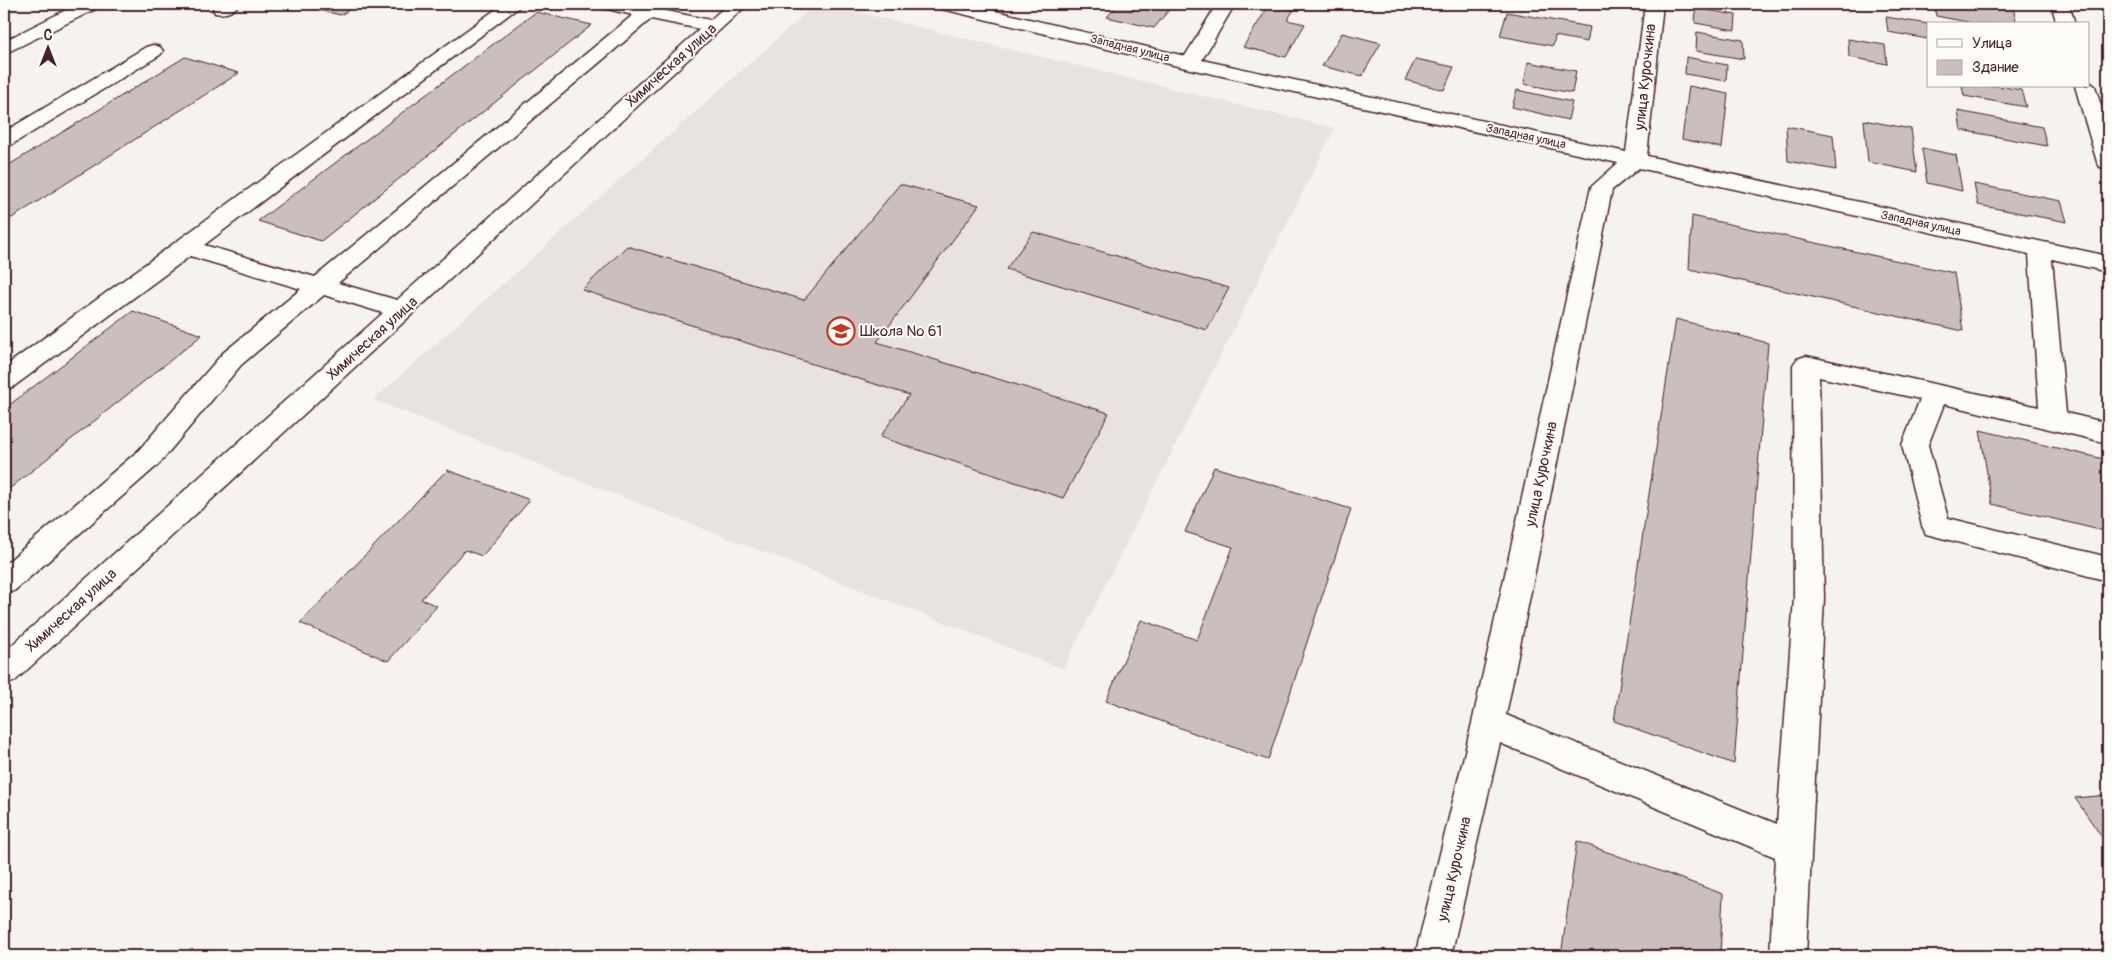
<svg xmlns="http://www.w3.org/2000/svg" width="2112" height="960" font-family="Pangolin,sans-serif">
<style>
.built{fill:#e9e3e0}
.building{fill:#cbbfbe;stroke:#4a1f2b}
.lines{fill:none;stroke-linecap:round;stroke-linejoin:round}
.minor-casing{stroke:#4a1f2b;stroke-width:3}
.minor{fill:#fdfcf7;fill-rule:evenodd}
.labels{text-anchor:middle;stroke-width:4;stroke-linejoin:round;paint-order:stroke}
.far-street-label{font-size:12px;fill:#4a1f2b;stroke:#fdfcf7}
.street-label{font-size:15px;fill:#4a1f2b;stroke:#fdfcf7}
.poi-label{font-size:15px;fill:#4a1f2b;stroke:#fdfcf7;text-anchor:start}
</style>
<rect width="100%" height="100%" fill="#f6f3ef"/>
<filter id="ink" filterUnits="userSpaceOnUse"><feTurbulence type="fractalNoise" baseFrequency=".02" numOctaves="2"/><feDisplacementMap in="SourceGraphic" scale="10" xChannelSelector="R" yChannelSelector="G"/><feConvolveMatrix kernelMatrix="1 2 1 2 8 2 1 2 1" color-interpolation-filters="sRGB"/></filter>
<g filter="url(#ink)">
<polygon class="built" points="816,4 825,4 1335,128 1063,669 373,400"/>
<g class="building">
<polygon points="298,4 357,4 341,15 296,5"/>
<polygon points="1118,4 1142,4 1169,10 1154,28 1107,17"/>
<polygon points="1270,4 1294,10 1287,20 1305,24 1286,57 1243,47"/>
<polygon points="1727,4 1754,4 1754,8"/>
<polygon points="1934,4 2012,4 2017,24 1978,24 1936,16"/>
<polygon points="1696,8 1736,15 1735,30 1695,23"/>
<polygon points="536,12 592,25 321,241 258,221"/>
<polygon points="1507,12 1590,27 1587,42 1555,36 1553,46 1500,36"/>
<polygon points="1886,17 1928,24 1928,39 1888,32"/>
<polygon points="1697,32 1743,40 1744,59 1696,51"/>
<polygon points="1342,33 1381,43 1362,76 1322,66"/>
<polygon points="1848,39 1885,45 1887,64 1849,57"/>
<polygon points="185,57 239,73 4,223 4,168"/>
<polygon points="1686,57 1727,65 1726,81 1685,74"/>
<polygon points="1416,59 1454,67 1444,90 1405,80"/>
<polygon points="1528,62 1576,71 1572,93 1524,84"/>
<polygon points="1689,86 1728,94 1722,148 1682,139"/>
<polygon points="1962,86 1998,86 2021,90 2026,107 1964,96"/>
<polygon points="1517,90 1572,102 1568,120 1512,107"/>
<polygon points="1958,111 2042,127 2047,146 1961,130"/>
<polygon points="1864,120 1911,129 1917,172 1868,162"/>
<polygon points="1786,126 1833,135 1836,170 1788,161"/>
<polygon points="1922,148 1956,155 1962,191 1927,183"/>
<polygon points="900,184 979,205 877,342 1109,413 1063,498 880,437 909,395 582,290 627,246 804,300"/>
<polygon points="1974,184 2061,201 2067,222 1978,205"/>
<polygon points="1692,216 1954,273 1963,331 1689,269"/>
<polygon points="1033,232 1229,288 1207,330 1006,269"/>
<polygon points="133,311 202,335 4,493 4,409"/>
<polygon points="1676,319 1768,343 1734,764 1614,721"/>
<polygon points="1980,430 2108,460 2108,532 1992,504"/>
<polygon points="1214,467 1351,509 1268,760 1106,701 1141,620 1197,640 1233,547 1185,532"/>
<polygon points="447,470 530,500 482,556 465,550 421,599 437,606 388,661 300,623"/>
<polygon points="2108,795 2108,846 2075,798"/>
<polygon points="1577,841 1723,894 1720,956 1561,956"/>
</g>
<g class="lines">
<g class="minor-casing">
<g id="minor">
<polygon points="78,4 101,4 98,8 4,54 4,41"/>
<path d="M218,4h21c-6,8 -14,11 -24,9l-2,-4z"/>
<path d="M503,4h20l-319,241 111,32 318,-262 -30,-7 -3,-4h33l77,16 18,-16h20l-733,677 -11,4v-33l379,-339 -59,-18 -83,70 -83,100 -144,126 -10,3v-29l134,-114 85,-98 78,-64 -111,-33 -177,131 -9,2v-22zM651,19l49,10 -303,271 -59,-17z"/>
<path d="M935,4h31l219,52 32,-52h18l-33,56 424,92 19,-148h18l-16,152 461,100v16l-56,-13 14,154 42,10v20l-164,-39 -16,41 20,73 160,39v24l-182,-47 -4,-8 -20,-81 18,-46 -101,-22 5,221 -18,358h-36l5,-99 -275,-114 -49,213h-36l57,-233 119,-536 27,-24 -428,-94 -252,-61zM1639,168l390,86 10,153 -233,-51 -9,3 -4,6 1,233 -17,226 -271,-109 106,-525z"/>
<polygon points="2051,4 2069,4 2075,24 2057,24"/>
<polygon points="153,45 160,47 163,51 160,55 11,145 4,147 4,132 146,47"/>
<polygon points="2088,81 2095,86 2108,129 2108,168 2100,167 2097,162 2075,86 2088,86"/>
</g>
</g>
<use href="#minor" class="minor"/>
</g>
</g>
<defs>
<g id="school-ring" transform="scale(1.4375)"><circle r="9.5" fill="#fdfcf7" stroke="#c8321e" stroke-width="1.5"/><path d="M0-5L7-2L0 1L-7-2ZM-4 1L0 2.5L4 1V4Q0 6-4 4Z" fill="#c8321e"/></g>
</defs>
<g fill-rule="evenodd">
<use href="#school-ring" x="841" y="331"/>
</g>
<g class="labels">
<g class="far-street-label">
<text transform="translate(1130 48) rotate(14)" y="4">Западная улица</text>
<text transform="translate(1526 136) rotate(12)" y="4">Западная улица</text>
<text transform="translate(1921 223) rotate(12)" y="4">Западная улица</text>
</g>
<g class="street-label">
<text transform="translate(671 65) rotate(-42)" y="5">Химическая улица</text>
<text transform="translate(1645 77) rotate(-84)" y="5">улица Курочкина</text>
<text transform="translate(372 338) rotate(-42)" y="5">Химическая улица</text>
<text transform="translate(1541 474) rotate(-78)" y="5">улица Курочкина</text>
<text transform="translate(71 610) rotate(-42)" y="5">Химическая улица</text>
<text transform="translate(1454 869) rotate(-77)" y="5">улица Курочкина</text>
</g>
<g class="poi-label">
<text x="860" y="336">Школа № 61</text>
</g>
</g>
<rect width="2112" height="960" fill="none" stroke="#fdfcf7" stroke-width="20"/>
<rect x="10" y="10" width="2092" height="940" fill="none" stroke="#4a1f2b" stroke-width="2" filter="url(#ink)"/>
<rect x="1927" y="22" width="162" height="65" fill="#fdfcf7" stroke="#b5a4a5"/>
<rect x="1937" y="39" width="25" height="8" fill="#fdfcf7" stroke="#b5a4a5"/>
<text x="1972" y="48" font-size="15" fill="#4a1f2b">Улица</text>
<rect x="1937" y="60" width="25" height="15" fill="#cbbfbe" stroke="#b5a4a5"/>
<text x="1972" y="72" font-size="15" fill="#4a1f2b">Здание</text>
<g transform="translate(48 48)" stroke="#fdfcf7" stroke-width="4" paint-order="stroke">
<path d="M0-4L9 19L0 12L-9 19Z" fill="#4a1f2b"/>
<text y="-8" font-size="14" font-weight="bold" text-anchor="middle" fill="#4a1f2b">С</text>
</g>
</svg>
